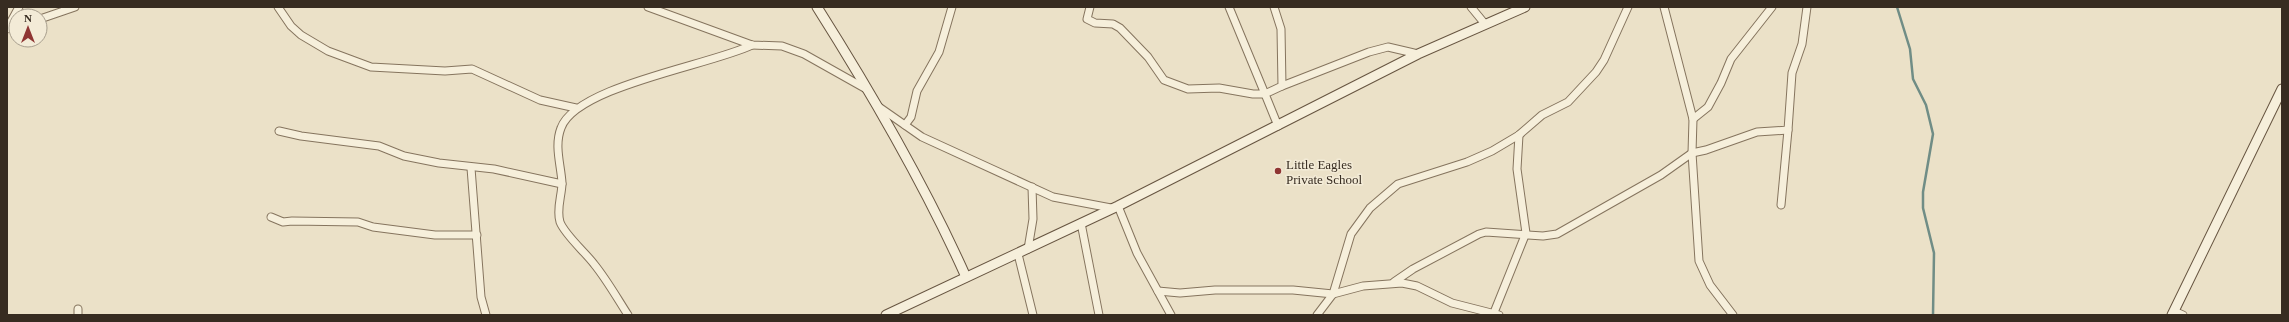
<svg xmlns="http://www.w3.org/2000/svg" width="2289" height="322" font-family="Georgia,serif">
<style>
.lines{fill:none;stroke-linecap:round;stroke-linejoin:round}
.stream{stroke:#708d86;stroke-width:2.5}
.street-casing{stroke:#85745e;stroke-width:9}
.secondary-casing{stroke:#675541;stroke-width:11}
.street{stroke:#f6efdb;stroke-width:7}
.secondary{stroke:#f6efdb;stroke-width:9}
.poi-dot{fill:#8f3533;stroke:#f3ebd7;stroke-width:1.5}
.labels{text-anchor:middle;stroke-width:3;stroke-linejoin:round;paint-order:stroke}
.poi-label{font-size:13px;fill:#372c21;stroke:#f3ebd7;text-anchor:start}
</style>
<rect width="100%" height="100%" fill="#ebe1c8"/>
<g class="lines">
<polyline class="stream" points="1897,7 1910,49 1913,79 1926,105 1933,134 1923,192 1923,208 1934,253 1933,315"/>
<g class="street-casing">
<g id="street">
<polyline points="278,7 291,26 301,35 328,51 371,67 445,71 472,69 540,100 576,108"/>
<polyline points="648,7 752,45 782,46 804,54 868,90"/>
<polyline points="1090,7 1087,19 1095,23 1113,24 1120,28 1148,57 1164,80 1188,89 1219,88 1253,94 1265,94 1229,7"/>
<polyline points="1274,7 1281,29 1282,86 1265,94 1278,126"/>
<polyline points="1471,7 1485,24"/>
<polyline points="1664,7 1693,119 1692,153 1699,261 1710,285 1733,315"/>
<polyline points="40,19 75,7"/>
<polyline points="7,29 19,7"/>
<polyline points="1282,86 1369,52 1388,47 1418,54"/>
<polyline points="879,107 922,137 1053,197 1111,208"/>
<polyline points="1693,119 1708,107 1721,83 1731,59 1772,7"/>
<polyline points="905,125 911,117 917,91 939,52 952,7"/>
<polyline points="279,131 301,136 379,146 404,156 439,163 494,169 562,184"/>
<polyline points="471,168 481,297 486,315"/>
<polyline points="1781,205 1788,130"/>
<polyline points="1118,206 1137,253 1171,315"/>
<polyline points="271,217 283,222 292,221 358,222 373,227 435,235 477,235"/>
<polyline points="1081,223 1099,315"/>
<polyline points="1028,249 1033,219 1032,187"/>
<polyline points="1018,254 1033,315"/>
<polyline points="1394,282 1413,269 1479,234 1486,232 1543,236 1557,234 1661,175 1692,153 1706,150 1757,132 1788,130 1792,73 1802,44 1807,7"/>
<polyline points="1158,291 1180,293 1215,290 1293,290 1333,294 1363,286 1402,283 1417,286 1452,303 1499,315"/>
<polyline points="78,309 78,315"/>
<polyline points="2174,311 2183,315"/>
<path d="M628,315c-11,-17 -21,-35 -34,-51 -9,-12 -29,-29 -34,-42 -4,-13 2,-27 2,-39 -1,-18 -8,-37 -1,-55 15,-42 150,-63 191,-83"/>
<polyline points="1317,315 1333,294 1351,234 1370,208 1398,184 1467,162 1492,151 1519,135 1542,115 1568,102 1596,72 1604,60 1628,7"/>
<polyline points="1493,315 1526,233 1517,169 1519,135"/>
</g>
</g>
<g class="secondary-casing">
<g id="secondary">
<path d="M817,7c55,87 107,176 149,270"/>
<polyline points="886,315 1118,206 1418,54 1525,7"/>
<polyline points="2172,315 2282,89"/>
</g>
</g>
<use href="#street" class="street"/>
<use href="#secondary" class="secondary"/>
</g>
<circle class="poi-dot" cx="1278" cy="171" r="4"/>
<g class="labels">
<g class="poi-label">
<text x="1286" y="169">Little Eagles<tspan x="1286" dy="15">Private School</tspan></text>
</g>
</g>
<rect width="2289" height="322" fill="none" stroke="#372c21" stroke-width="16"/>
<g transform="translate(28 28)"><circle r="19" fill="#f3ebd7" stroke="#a89f8e"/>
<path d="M0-3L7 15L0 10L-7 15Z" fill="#8f3533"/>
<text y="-6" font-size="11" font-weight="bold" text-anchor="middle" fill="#372c21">N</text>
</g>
</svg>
